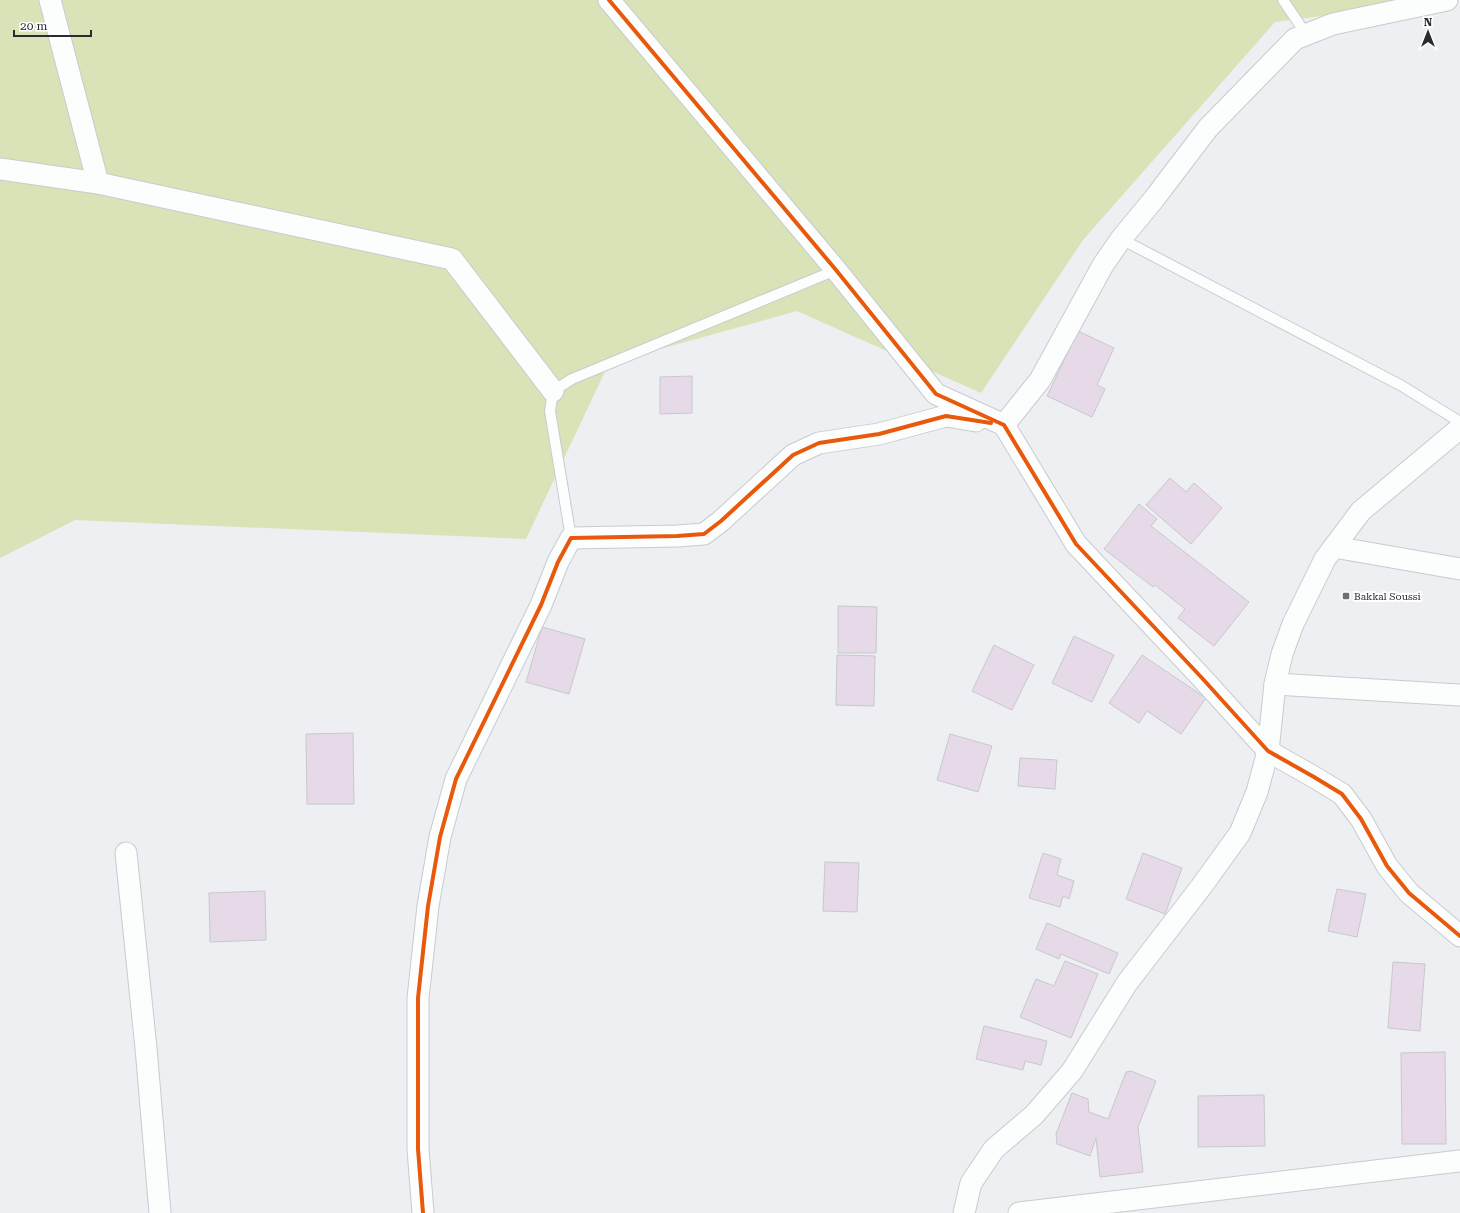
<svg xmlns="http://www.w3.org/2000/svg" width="1460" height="1213" font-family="'Roboto Serif',serif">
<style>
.green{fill:#d8e3b7}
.building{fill:#e6dae9;stroke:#c8c8ca}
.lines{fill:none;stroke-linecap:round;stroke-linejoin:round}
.lane-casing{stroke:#c9cbce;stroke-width:12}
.street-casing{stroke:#c9cbce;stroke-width:23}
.lane{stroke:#fcfdfd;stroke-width:10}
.street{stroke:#fcfdfd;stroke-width:21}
.cycleway-casing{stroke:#fff;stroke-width:6}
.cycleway{stroke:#e8590c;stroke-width:4}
.poi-dot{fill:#6e7073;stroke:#fff;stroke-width:1.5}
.labels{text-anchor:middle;stroke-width:4;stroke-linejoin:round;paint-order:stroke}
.poi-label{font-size:10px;fill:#292b2e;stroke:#fff;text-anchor:start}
</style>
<rect width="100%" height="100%" fill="#edeff2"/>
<polygon class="green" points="0,0 1447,0 1275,22 1083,240 981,393 797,311 609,363 526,539 75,520 0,558"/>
<g class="building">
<polygon points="1078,331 1114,348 1097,385 1105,389 1092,417 1047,396"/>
<polygon points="692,376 692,413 660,414 660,377"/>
<polygon points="1170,478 1186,492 1194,483 1222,508 1191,544 1146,505"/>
<polygon points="1139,504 1157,519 1151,526 1249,602 1214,646 1178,618 1185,609 1155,585 1153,587 1104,549"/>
<polygon points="838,606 877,607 876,653 838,653"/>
<polygon points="542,627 585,639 569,694 526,682"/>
<polygon points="1074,636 1114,655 1092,702 1052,683"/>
<polygon points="994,645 1034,665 1012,710 972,691"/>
<polygon points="837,655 875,656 874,706 836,705"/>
<polygon points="1142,655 1206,698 1181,734 1147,711 1139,723 1109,703"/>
<polygon points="353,733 354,804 307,804 306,734"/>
<polygon points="950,734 992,746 978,792 937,780"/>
<polygon points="1020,758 1057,760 1055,789 1018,786"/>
<polygon points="1043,853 1061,859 1057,875 1074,881 1069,899 1063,896 1060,907 1029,898"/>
<polygon points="1143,853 1182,868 1165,914 1126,899"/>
<polygon points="825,862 859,863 857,912 823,911"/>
<polygon points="1337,889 1366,894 1357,937 1328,931"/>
<polygon points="265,891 266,940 210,942 209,893"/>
<polygon points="1047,923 1118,953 1109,974 1061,954 1059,959 1036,949"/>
<polygon points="1065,961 1098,974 1071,1038 1020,1017 1036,979 1054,986"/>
<polygon points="1393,962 1425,964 1420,1031 1388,1028"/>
<polygon points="984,1026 1047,1041 1041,1065 1025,1061 1023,1070 976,1059"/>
<polygon points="1445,1052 1446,1144 1402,1144 1401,1053"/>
<polygon points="1131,1071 1156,1081 1138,1127 1143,1172 1100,1177 1096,1138 1090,1156 1057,1144 1056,1134 1072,1093 1088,1099 1089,1112 1108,1119 1126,1072"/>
<polygon points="1264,1095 1265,1146 1198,1147 1198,1096"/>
</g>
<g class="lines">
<g class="lane-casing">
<g id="lane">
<polyline points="1283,0 1306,34"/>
<polyline points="1121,239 1402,386 1460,422"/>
<polyline points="571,538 550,411 553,391 572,379 836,270"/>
</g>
</g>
<g class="street-casing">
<g id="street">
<polyline points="50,0 98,183 452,259 553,391"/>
<polyline points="609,0 836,270 936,394 1004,425 1076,544 1202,678 1268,751 1314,777 1342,794 1361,819 1387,866 1409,893 1460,936"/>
<polyline points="0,169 98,183"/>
<polyline points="1004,425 1040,380 1103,265 1121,239 1154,199 1208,128 1295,39 1333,24 1447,0"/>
<polyline points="1334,547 1460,569"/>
<polyline points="1275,684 1460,695"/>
<polyline points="126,853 146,1048 160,1213"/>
<polyline points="423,1213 418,1149 418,998 428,906 440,837 456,779 541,605 558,562 571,538 677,536 704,534 721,521 793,455 819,443 879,434 946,416 976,421"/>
<polyline points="964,1213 971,1183 994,1149 1034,1115 1072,1071 1127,983 1201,887 1240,833 1257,792 1268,751 1275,684 1282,654 1293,624 1325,559 1361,511 1460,428"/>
<polyline points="1019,1213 1460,1161"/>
</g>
</g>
<use href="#lane" class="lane"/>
<use href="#street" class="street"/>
<g class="cycleway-casing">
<g id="cycleway">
<polyline points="609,0 836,270 936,394 1004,425 1076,544 1202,678 1268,751 1314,777 1342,794 1361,819 1387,866 1409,893 1460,936"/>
<polyline points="423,1213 418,1149 418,998 428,906 440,837 456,779 541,605 558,562 571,538 677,536 704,534 721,521 793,455 819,443 879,434 946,416 991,423"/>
</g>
</g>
<use href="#cycleway" class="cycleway"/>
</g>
<rect class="poi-dot" x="1342" y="592" width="8" height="8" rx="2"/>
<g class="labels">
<g class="poi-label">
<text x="1354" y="600">Bakkal Soussi</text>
</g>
</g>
<g transform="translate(1428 32)" stroke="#ffffff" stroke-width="3" paint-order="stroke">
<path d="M0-3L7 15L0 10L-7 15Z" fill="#292b2e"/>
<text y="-6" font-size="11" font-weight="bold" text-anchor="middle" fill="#292b2e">N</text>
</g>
<path d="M14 30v6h77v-6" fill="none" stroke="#292b2e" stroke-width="2"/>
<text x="20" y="30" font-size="12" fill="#292b2e" stroke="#ffffff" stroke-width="3" paint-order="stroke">20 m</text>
</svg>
